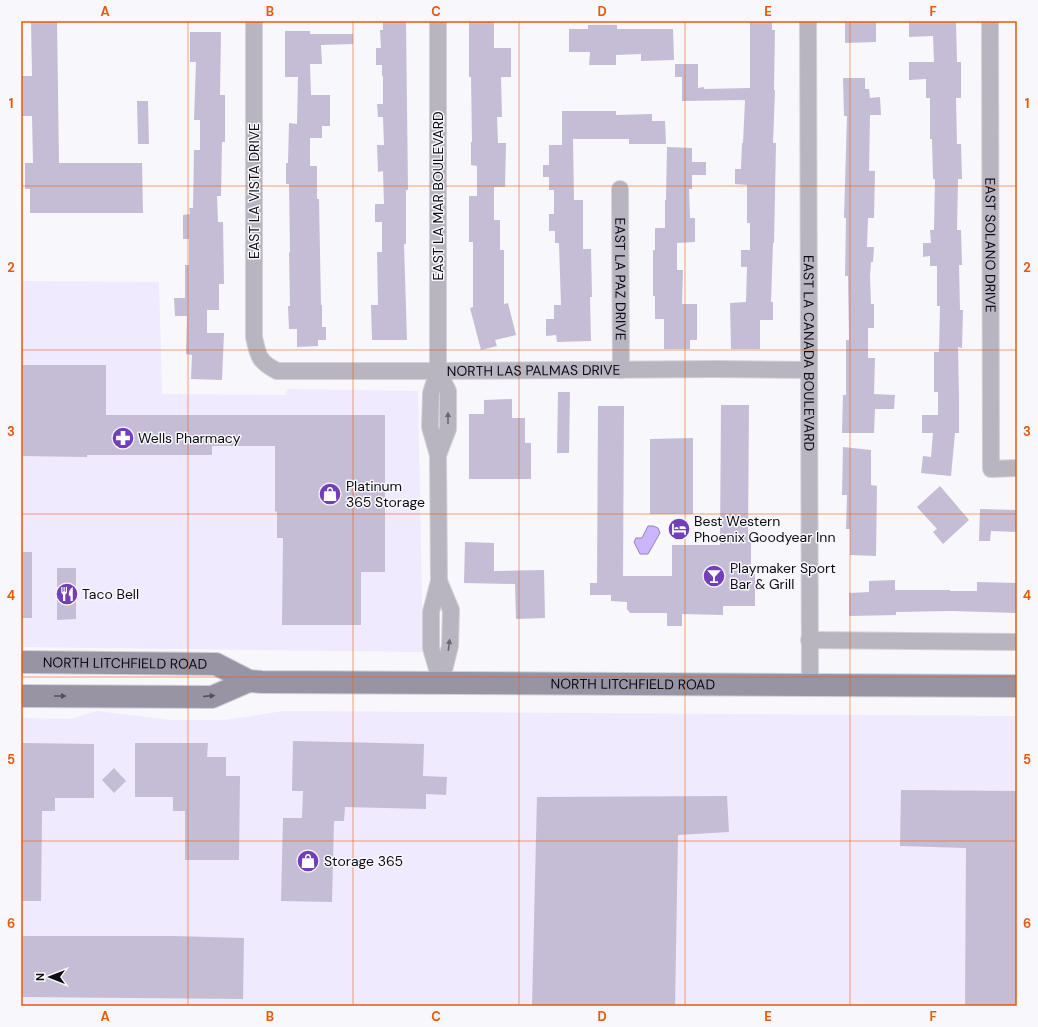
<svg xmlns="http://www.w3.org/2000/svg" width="1038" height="1027" font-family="'DM Sans',sans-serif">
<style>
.built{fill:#efeafd}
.water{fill:#cbb6fc;stroke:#9283b6}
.building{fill:#c4bdd5}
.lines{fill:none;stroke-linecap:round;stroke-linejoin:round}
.street-casing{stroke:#d2d1d7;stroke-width:18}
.secondary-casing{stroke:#d2d1d7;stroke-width:24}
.street{stroke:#b8b5c0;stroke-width:16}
.secondary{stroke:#9894a4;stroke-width:22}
.oneway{fill:#6b6872}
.oneway2{fill:#52505c}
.grid{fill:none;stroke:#e8590c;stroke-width:1;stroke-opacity:0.55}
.labels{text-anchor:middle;stroke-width:3;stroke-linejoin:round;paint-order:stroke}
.street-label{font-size:14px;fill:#0d0b13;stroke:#f8f7fc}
.poi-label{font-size:14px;fill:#0d0b13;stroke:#f8f7fc;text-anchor:start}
.neatline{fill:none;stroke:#e8590c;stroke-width:1.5}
.grid-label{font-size:13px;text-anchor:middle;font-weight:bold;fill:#e8590c}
</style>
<rect width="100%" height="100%" fill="#f8f7fc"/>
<g class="built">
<polygon points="21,281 159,282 162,394 285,395 287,389 418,391 423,652 21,647"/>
<polygon points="97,711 171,720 225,720 284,711 1017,716 1017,1006 21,1006 21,718 70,719"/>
</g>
<polygon class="water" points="648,526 653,526 658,528 660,533 648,554 640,554 634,542 636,538 642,538"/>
<g class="building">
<polygon points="31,21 57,21 59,163 142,163 143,213 30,213 30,189 25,189 25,163 33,163 32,116 21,116 21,76 32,76"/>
<polygon points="383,21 406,21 408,190 406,190 406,244 404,244 407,340 372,340 371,305 378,305 377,252 382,252 382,222 375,222 375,204 384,204 383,171 378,172 377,145 384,145 383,117 378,117 377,104 383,104 383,76 382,76 382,65 376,65 376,48 381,48 380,30 383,30"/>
<polygon points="469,21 494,21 494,48 511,48 511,77 501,77 502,117 497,117 498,143 506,143 505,187 494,187 494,220 500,220 500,250 504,250 504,304 508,303 516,335 495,340 497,346 481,350 470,308 473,307 473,242 469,242 469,196 477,196 477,166 471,165 471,142 472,142 471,77 469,77"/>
<polygon points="750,21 772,21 772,30 775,30 774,90 775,90 773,143 776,143 774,243 773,243 771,302 773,302 773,320 760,320 760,349 731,349 730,303 746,302 747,267 741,267 741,250 750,250 750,223 747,223 747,185 735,184 735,169 741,169 742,143 743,143 745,100 682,101 682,77 675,77 675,64 698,64 698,88 704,87 704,89 750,88"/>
<polygon points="849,21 876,21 876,42 845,43 845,22 849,22"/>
<polygon points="909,21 956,21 957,62 961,62 961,98 956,98 957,144 961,144 962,179 958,179 957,230 961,230 962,265 959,265 960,310 963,310 962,348 958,347 959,397 959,433 955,433 951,476 921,473 923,456 931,457 933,433 922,433 922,415 938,415 938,392 934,392 934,352 939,352 940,306 937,306 937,266 930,266 930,256 923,257 923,243 931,243 930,230 934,230 935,179 933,179 932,139 930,139 930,98 926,98 926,79 909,80 909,62 934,62 933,36 909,37"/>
<polygon points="588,25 617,25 617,29 673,29 674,60 641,61 641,54 616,55 616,65 589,65 590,52 569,52 569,29 588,29"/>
<polygon points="285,31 310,31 310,34 353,34 353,44 321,45 322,64 310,64 311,95 330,95 330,126 322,126 322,138 310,138 310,166 317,166 317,199 319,199 321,305 322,305 322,327 326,327 326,340 318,340 318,346 297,347 297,329 289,329 288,306 290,306 289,253 290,252 289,184 286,184 286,163 288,163 289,123 297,124 298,77 285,77"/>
<polygon points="190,32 221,32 220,95 225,95 225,142 222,142 221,196 217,196 218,222 223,222 224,284 219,284 219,310 207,310 207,333 224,333 222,380 191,379 192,355 186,354 187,316 175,316 174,298 185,298 185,265 189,265 189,239 183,239 183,215 190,214 189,208 193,208 194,150 200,150 200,120 194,120 196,62 190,62"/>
<polygon points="843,78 865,78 865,89 869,89 870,98 880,97 881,115 870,115 869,171 875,171 874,218 868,218 867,247 874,247 873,262 871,262 870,276 871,304 874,304 874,328 868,328 868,358 875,358 874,394 895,395 894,409 875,409 874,433 842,433 843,395 846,395 846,340 849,340 848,276 845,276 846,218 844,218 847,116 844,116"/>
<polygon points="137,101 148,101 149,144 138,144"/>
<polygon points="562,111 616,111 616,115 652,114 652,121 665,121 666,144 629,144 629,139 573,139 574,200 583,200 583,249 591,249 592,297 590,297 591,341 557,342 556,335 546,336 546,319 554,319 554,305 561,305 559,243 555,243 555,231 549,231 549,214 554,214 554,190 549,190 549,177 543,177 543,165 549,165 549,145 562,145"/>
<polygon points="667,147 692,148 692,162 706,162 706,175 692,175 692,189 689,189 690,218 695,218 695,242 677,243 677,270 683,270 682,304 697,304 697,340 690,340 690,349 664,349 664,319 655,319 655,296 653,296 653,250 655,250 655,228 665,228 665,200 666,200"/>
<polygon points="21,365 106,365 106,415 385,415 385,572 361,572 361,625 282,625 283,538 277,538 277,512 275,511 275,446 212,446 212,455 87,455 87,457 21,456"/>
<polygon points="558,392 570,392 569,453 557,453"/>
<polygon points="512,399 512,418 525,418 525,443 531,443 531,479 469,479 469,414 484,414 484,400"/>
<polygon points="721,405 749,405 748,542 751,542 751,574 755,574 755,606 723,606 723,615 682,614 682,626 667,626 667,613 630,613 627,609 627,602 611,601 611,595 590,595 590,583 597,583 598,406 624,406 623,576 672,576 672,545 720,545"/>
<polygon points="693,438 693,514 650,514 650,439"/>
<polygon points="843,447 871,450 871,485 877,486 876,556 850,555 850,529 846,529 847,495 842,495"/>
<polygon points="940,486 969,520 943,544 933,532 937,529 917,507"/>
<polygon points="980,509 1017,510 1017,532 991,531 990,541 979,541"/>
<polygon points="465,542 494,543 494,571 544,570 545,618 516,619 515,584 464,583"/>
<rect x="21" y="552" width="11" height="66"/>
<polygon points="57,568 76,568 76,619 57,620"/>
<polygon points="895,580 895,590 950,590 950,591 977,591 977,582 1017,583 1017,613 951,611 896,612 896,615 849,616 849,593 869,592 869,581"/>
<polygon points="293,741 424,744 423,776 447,777 446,795 426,794 426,809 345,807 344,821 334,821 332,902 281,901 283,818 302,818 303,791 292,791"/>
<polygon points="22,743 94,744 94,798 55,798 55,811 42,811 41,901 21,901"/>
<polygon points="135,743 208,743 207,757 226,757 226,776 240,776 239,860 185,860 185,811 173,811 173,797 135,797"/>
<polygon points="114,768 126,781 114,793 102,780"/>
<polygon points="901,790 1017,791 1017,1006 965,1006 966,848 900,846"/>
<polygon points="727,796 729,832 678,835 675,1006 532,1006 537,797"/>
<polygon points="21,936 173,936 244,938 243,999 21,997"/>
</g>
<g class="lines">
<g class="street-casing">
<g id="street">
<path id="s1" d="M254,21v316c4,19 5,25 23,34h161l277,-2 94,1"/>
<polyline points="438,21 438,371 431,393 430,427 438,455 439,581 431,612 431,648 441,683"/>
<path id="s2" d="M808,21l2,664"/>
<path id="s3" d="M990,21l1,448 26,-1"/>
<path id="s4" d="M620,189l1,181"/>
<polyline points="438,455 448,429 448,391 438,371"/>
<polyline points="439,581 451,610 450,646 441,682"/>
<polyline points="809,640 1017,642"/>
</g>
</g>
<g class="secondary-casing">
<g id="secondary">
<path id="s5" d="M21,662l195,2 33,17 13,1 755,4"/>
<polyline points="21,696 212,697 249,681"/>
</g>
</g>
<use href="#street" class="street"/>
<use href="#secondary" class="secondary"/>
</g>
<defs><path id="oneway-solid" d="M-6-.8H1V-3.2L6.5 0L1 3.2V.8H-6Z"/></defs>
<g class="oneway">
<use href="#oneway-solid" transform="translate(448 418) rotate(-90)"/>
<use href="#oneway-solid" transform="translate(449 645) rotate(-83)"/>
</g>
<g class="oneway2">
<use href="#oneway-solid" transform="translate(60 696)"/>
<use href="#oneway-solid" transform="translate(209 696) rotate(-5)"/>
</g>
<path class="grid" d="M188,21v985M353,21v985M519,21v985M685,21v985M850,21v985M21,186h996M21,350h996M21,514h996M21,677h996M21,841h996"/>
<defs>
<g id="pharmacy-disc" transform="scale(1.15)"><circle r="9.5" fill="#7140b8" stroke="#f8f7fc"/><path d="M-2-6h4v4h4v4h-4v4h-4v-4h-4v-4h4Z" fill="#fff"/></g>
<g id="shop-disc" transform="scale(1.15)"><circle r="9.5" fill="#7140b8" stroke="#f8f7fc"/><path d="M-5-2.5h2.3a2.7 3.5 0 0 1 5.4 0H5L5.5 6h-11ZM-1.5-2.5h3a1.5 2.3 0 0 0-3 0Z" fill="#fff"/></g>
<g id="hotel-disc" transform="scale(1.15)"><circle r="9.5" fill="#7140b8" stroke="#f8f7fc"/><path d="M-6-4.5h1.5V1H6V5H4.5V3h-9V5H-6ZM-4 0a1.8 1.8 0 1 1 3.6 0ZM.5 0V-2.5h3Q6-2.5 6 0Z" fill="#fff"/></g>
<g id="bar-disc" transform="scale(1.15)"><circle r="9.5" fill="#7140b8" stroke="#f8f7fc"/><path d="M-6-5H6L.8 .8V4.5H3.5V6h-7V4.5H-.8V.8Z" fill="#fff"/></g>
<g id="restaurant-disc" transform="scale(1.15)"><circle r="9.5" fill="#7140b8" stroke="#f8f7fc"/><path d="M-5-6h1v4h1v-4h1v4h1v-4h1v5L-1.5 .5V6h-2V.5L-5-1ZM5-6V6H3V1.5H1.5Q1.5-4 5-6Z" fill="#fff"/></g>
</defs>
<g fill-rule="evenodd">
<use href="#pharmacy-disc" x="123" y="438"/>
<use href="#shop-disc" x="330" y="494"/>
<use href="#hotel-disc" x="679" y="529"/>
<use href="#bar-disc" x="714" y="576"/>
<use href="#restaurant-disc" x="67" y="594"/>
<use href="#shop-disc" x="308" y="861"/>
</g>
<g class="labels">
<g class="street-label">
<text transform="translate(254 191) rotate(-90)" y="5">EAST LA VISTA DRIVE</text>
<text transform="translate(438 196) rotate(-90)" y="5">EAST LA MAR BOULEVARD</text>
<text dy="5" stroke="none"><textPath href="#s3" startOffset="224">EAST SOLANO DRIVE</textPath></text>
<text dy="5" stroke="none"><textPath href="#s4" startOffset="90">EAST LA PAZ DRIVE</textPath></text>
<text dy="5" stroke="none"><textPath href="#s2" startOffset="332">EAST LA CANADA BOULEVARD</textPath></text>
<text dy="5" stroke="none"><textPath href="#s1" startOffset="616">NORTH LAS PALMAS DRIVE</textPath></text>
<text dy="5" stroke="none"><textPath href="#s5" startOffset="104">NORTH LITCHFIELD ROAD</textPath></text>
<text dy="5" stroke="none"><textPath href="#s5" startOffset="616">NORTH LITCHFIELD ROAD</textPath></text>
</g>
<g class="poi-label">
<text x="138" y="443">Wells Pharmacy</text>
<text x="346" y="491">Platinum<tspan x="346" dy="16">365 Storage</tspan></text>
<text x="694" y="526">Best Western<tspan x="694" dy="16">Phoenix Goodyear Inn</tspan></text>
<text x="730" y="573">Playmaker Sport<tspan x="730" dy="16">Bar &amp; Grill</tspan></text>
<text x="82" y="599">Taco Bell</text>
<text x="324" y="866">Storage 365</text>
</g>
</g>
<rect width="1038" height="1027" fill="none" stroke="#f8f7fc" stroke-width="44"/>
<g transform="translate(50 977) rotate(270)" stroke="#f8f7fc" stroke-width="3" paint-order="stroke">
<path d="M0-3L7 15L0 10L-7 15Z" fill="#0d0b13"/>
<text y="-6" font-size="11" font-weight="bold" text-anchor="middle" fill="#0d0b13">N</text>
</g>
<rect x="22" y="22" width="994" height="983" class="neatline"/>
<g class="grid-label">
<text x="105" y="16">A</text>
<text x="270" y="16">B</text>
<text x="436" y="16">C</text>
<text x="602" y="16">D</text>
<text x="768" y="16">E</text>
<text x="933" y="16">F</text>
<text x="11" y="108">1</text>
<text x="1027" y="108">1</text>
<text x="11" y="272">2</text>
<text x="1027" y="272">2</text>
<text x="11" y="436">3</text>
<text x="1027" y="436">3</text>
<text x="11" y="600">4</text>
<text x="1027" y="600">4</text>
<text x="11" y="764">5</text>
<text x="1027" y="764">5</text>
<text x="11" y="928">6</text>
<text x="1027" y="928">6</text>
<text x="105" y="1021">A</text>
<text x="270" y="1021">B</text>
<text x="436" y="1021">C</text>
<text x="602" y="1021">D</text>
<text x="768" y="1021">E</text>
<text x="933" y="1021">F</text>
</g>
</svg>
